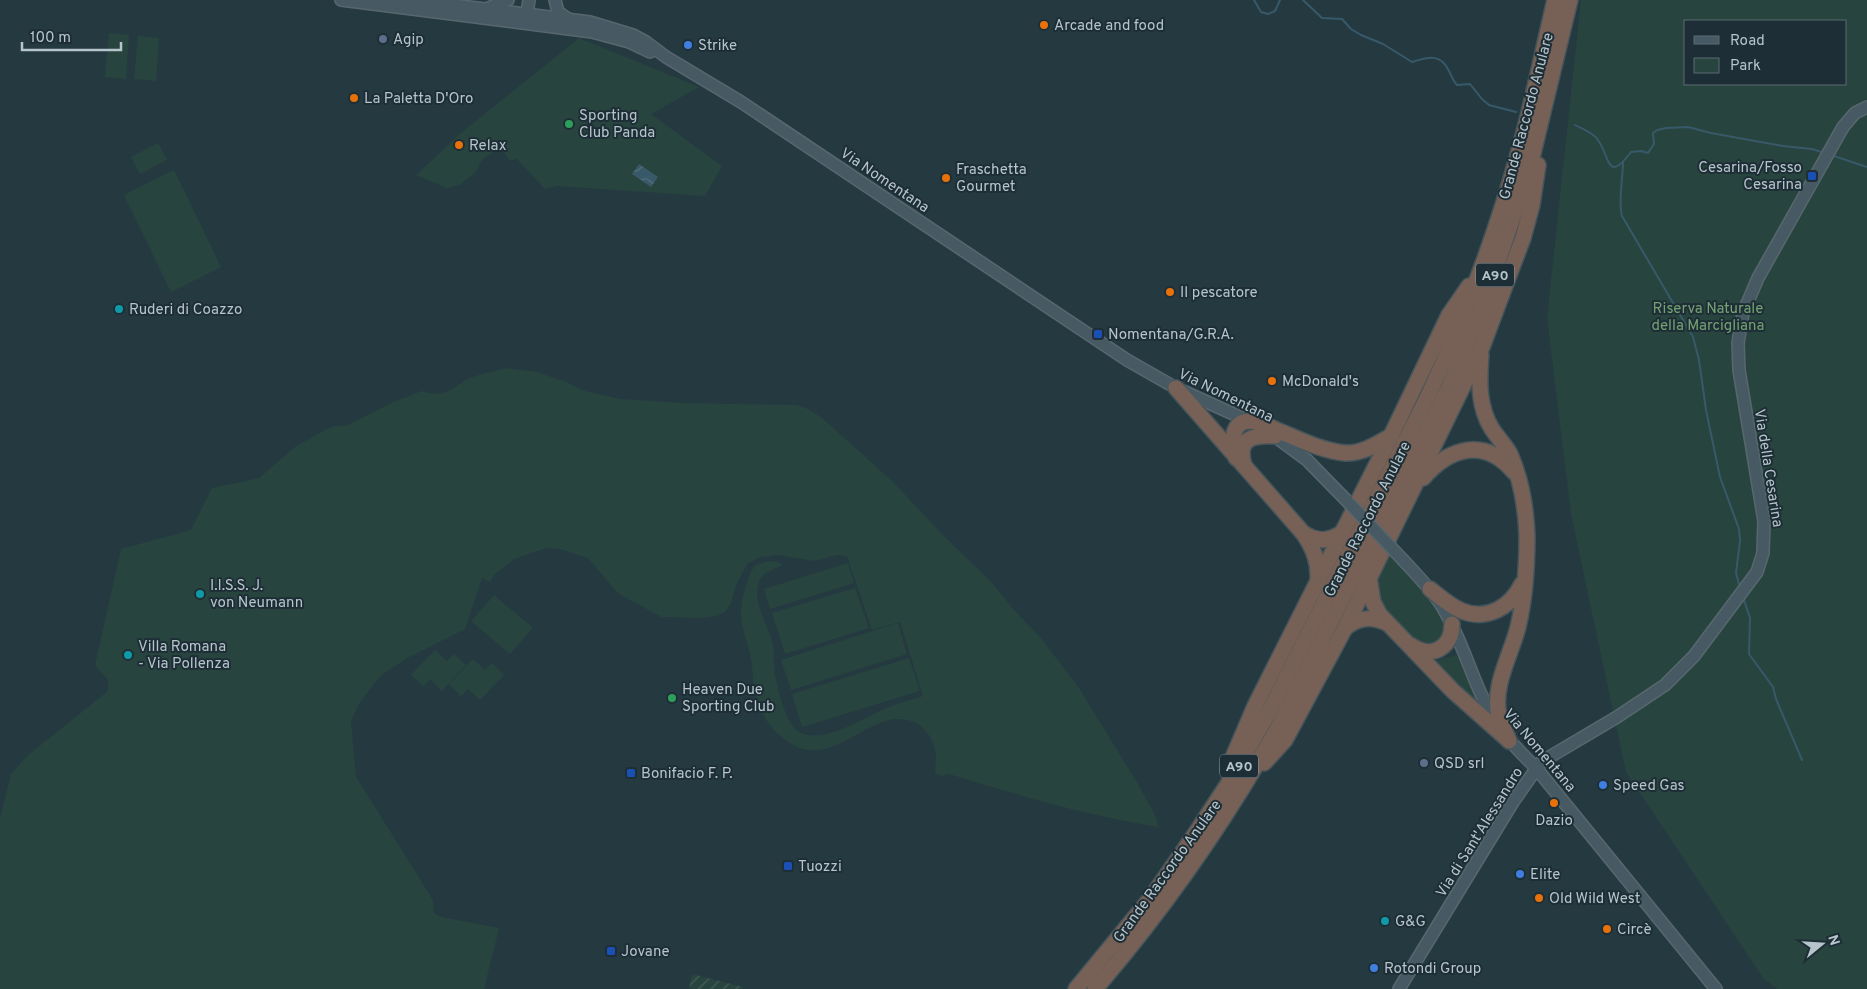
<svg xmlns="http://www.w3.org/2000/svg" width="1867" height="989" font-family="Overpass,sans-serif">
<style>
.green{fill:#28443f;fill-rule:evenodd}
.garden{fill:url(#garden-furrows)}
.water{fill:url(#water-waves)}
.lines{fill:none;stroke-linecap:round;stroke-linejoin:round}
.stream{stroke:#385969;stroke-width:2}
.secondary-casing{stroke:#57676e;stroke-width:14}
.highway-casing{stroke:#44545b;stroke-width:18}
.secondary{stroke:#475a64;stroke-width:11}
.highway{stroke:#776156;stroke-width:15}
.secondary-bridge-casing{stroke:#57676e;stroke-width:14;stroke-linecap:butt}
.secondary-bridge{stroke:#475a64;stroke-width:11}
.food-dot{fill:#e8710a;stroke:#1e2e36;stroke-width:2}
.service-dot{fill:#5c6f8a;stroke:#1e2e36;stroke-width:2}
.shop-dot{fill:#3f7fe0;stroke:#1e2e36;stroke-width:2}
.leisure-dot{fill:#2e9e5b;stroke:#1e2e36;stroke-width:2}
.transit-dot{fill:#1a4fb4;stroke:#1e2e36;stroke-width:2}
.culture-dot{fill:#0f9aa8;stroke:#1e2e36;stroke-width:2}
.labels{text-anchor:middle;stroke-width:4;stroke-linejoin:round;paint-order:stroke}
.shield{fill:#1e2e36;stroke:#88979e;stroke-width:1}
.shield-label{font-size:14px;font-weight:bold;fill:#b6c4cb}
.poi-label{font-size:15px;fill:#b6c4cb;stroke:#1e2e36;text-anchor:start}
.street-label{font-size:15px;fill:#b6c4cb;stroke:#1e2e36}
.park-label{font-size:15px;fill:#75a273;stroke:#1e2e36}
</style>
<defs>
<pattern id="garden-furrows" width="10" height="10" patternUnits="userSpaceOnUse" patternTransform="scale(1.25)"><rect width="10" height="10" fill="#28443f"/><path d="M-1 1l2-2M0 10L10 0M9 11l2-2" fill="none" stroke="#455d59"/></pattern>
<pattern id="water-waves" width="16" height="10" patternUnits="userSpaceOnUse" patternTransform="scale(1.25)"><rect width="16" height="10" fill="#385969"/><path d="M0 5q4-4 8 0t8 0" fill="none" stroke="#536f7d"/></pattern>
</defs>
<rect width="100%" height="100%" fill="#253941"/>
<g class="green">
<path d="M1581,0h286v989h-90l-14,-11 -137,-206 -55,-258 -24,-196zM1686,21h160v63h-160z"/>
<polygon points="109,33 129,35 126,79 105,77"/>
<polygon points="138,36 159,38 156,81 134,79"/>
<polygon points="579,38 699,87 651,114 722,166 705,196 557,186 545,189 517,159 510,161 500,147 482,160 475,173 459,185 447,188 416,175 461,133"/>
<polygon points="158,143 167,160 140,174 131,157"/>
<polygon points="174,170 221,267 171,292 124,195"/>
<path d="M507,368l30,4 29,10 19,9 35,8 60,4 117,2 11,4 13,8 72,65 50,53 50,49 21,26 26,27 39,51 59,96 16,29 5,14c-72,-11 -141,-32 -210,-53l-7,2 -7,-3c0,-5 1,-10 1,-15 0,-13 -8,-29 -20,-35 -38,-18 -68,31 -107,27 -23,-3 -44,-26 -51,-47 -6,-15 -4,-33 -8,-49 -3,-13 -9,-27 -9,-40 0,-16 6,-34 13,-48l11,-4 11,-1 7,4c-9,4 -20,7 -24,17 -7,19 8,41 13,59 3,8 1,18 2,26 2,17 11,59 27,66 24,11 64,-16 86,-25 11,-5 24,-8 36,-12l-23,-74 -28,8 -25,-74 -10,-1 -23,6 -35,-6 -19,2 -13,7 -11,21 -5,18 -6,9 -9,4 -15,2 -39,-1 -36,-19 -10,-7 -28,-33 -28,-9 -14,-1 -32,11 -20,16 -4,7 -8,-4 -17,51 -56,28 -26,17 -6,6 -19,25 -7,17 5,55 77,123 1,13 7,4 58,11 -15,61h-484v-170l11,-45 16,-18 81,-65v-11l-13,-15 26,-116 70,-19 21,-42 47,-10 36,-31 30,-17 10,-4h11l43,-22 33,-13c27,9 30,-6 51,-14 11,-4 23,-6 34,-9z"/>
<path d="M1389,551c21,24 44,49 57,78l-6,16h-21l-33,-31 -12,-29z"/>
<polygon points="848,563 854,583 770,609 764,589"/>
<polygon points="855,588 869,628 785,654 772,613"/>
<polygon points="494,595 533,628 510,654 471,621"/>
<polygon points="898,623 907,654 791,690 781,660"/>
<polygon points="435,650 447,661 454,654 466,665 442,691 430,679 423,686 411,675"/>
<polygon points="1457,655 1479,707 1430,662"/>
<polygon points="909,658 920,691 802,727 792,694"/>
<polygon points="473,659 485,670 492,663 504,675 480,700 468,689 461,696 449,684"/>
</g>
<polygon class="garden" points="692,974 743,987 743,989 689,989"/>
<polygon class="water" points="639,164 658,177 651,187 632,174"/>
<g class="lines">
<g class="stream">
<polyline points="1254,0 1261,12 1268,14 1275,11 1280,0"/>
<path d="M1303,0l19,18 20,1 9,10 10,6 22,9 29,18c16,-5 29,-9 37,9 3,6 4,10 8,14l13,-1 12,15 7,6 27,7"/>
<path d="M1575,125c7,4 19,8 23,15 12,17 9,44 33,12l10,-1 7,2 6,-9 -1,-11 4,-3 9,-2 22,-1 23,6 72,13 29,3 13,4"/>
<polyline points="1831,155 1867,167"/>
<path d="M1623,162c0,15 -5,41 -1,54l71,121 6,23 7,50 14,67 19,52 1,12 -4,32 4,15"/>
<polyline points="1743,597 1750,618 1749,654 1773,687 1776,699 1802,760"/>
</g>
<g class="secondary-casing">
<g id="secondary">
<polyline points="341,0 592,32 629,42 650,52"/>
<polyline points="555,0 558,12 568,19"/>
<polyline points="384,5 414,2 429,2 590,22 633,35 646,42 666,57 741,102 1127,360 1176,388 1251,422"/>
<polyline points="486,9 508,0"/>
<polyline points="526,21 529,0"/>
<polyline points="1269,432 1307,460 1348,502"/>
<path d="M1404,561c14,15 28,29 39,47 19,32 28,68 45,101 12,23 30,41 48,59l180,221"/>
<polyline points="1399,989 1513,802 1541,762 1617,717 1665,685 1694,656 1757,572 1763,553 1764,521 1739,370 1738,343 1743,313 1758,278 1843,127 1855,113 1867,107"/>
</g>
</g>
<g class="highway-casing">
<g id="highway">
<path d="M1481,355c-2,26 -3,52 11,74 6,9 13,16 18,25 11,25 16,55 17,82 0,30 -2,62 -9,91 -7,28 -26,59 -19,89 2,8 7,17 10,25"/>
<path d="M1176,388l127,145c11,16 16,29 15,48"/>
<path d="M1236,458c-3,-13 -7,-36 13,-37 10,0 21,6 30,10 20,8 43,20 66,22 17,1 32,-9 46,-17"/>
<path d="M1244,465c-8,-27 9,-30 31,-29"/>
<path d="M1423,478c27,-31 62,-41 91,-6"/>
<path d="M1303,533c14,9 27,9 40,-1"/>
<polyline points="1369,577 1373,602 1380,615 1453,691 1506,738"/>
<path d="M1430,589c10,8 20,17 32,22 25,10 49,-4 60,-27"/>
<path d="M1345,628c13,-11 26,-12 42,-5"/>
<path d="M1412,646c20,13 40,2 40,-22"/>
<polyline points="1264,763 1285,740 1345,628 1482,347 1523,238 1532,205 1538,165"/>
<polyline points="1228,769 1255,706 1391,436 1449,315 1469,286"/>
<path d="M1076,989l75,-91 43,-62 34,-52 42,-74 158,-314c37,-79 68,-161 91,-245 14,-50 24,-101 36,-151"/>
<path d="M1095,989c69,-80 129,-166 181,-258l173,-344 33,-79 47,-138 41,-170"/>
</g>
</g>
<use href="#secondary" class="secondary"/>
<use href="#highway" class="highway"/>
<g class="secondary-bridge-casing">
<polyline id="secondary-bridge" points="1348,502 1404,561"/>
</g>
<use href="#secondary-bridge" class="secondary-bridge"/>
</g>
<g class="food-dot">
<circle cx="1044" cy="25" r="5"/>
<circle cx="354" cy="98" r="5"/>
<circle cx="459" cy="145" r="5"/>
<circle cx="946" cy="178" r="5"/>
<circle cx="1170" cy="292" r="5"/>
<circle cx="1272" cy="381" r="5"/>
<circle cx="1554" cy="803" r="5"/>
<circle cx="1539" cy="898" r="5"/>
<circle cx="1607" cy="929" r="5"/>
</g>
<g class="service-dot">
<circle cx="383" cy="39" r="5"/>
<circle cx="1424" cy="763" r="5"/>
</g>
<g class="shop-dot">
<circle cx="688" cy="45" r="5"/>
<circle cx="1603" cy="785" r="5"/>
<circle cx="1520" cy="874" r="5"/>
<circle cx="1374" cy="968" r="5"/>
</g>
<g class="leisure-dot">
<circle cx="569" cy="124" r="5"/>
<circle cx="672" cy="698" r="5"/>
</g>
<g class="transit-dot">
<rect x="1807" y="171" width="10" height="10" rx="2.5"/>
<rect x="1093" y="329" width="10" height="10" rx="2.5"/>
<rect x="626" y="768" width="10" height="10" rx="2.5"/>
<rect x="783" y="861" width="10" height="10" rx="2.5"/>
<rect x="606" y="946" width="10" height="10" rx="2.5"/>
</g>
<g class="culture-dot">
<circle cx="119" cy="309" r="5"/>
<circle cx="200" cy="594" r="5"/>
<circle cx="128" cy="655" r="5"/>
<circle cx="1385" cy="921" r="5"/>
</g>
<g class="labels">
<g class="shield">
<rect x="1476" y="263.5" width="38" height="23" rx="4"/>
<rect x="1220" y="754.5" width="38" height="23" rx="4"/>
</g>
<g class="shield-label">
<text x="1495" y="280">A90</text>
<text x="1239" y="771">A90</text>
</g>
<g class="poi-label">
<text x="1054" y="30">Arcade and food</text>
<text x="393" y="44">Agip</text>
<text x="698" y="50">Strike</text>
<text x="364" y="103">La Paletta D'Oro</text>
<text x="579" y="120">Sporting<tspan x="579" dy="17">Club Panda</tspan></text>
<text x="469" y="150">Relax</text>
<text x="1802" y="172" text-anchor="end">Cesarina/Fosso<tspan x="1802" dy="17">Cesarina</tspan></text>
<text x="956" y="174">Fraschetta<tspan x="956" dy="17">Gourmet</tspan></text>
<text x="1180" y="297">Il pescatore</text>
<text x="129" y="314">Ruderi di Coazzo</text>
<text x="1108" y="339">Nomentana/G.R.A.</text>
<text x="1282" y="386">McDonald's</text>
<text x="210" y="590">I.I.S.S. J.<tspan x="210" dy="17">von Neumann</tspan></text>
<text x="138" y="651">Villa Romana<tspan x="138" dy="17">- Via Pollenza</tspan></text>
<text x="682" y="694">Heaven Due<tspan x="682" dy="17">Sporting Club</tspan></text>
<text x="1434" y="768">QSD srl</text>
<text x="641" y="778">Bonifacio F. P.</text>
<text x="1613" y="790">Speed Gas</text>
<text x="1554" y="825" text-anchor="middle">Dazio</text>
<text x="798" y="871">Tuozzi</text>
<text x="1530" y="879">Elite</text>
<text x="1549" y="903">Old Wild West</text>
<text x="1395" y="926">G&amp;G</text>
<text x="1617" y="934">Circè</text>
<text x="621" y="956">Jovane</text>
<text x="1384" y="973">Rotondi Group</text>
</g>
<g class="street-label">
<text transform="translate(1526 116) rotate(-75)" y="5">Grande Raccordo Anulare</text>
<text transform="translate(885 180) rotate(34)" y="5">Via Nomentana</text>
<text transform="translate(1226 395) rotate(26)" y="5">Via Nomentana</text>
<text transform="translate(1769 468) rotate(81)" y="5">Via della Cesarina</text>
<text transform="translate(1367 519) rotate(-63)" y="5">Grande Raccordo Anulare</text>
<text transform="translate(1540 750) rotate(50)" y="5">Via Nomentana</text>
<text transform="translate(1479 832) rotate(-58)" y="5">Via di Sant'Alessandro</text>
<text transform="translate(1167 871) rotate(-54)" y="5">Grande Raccordo Anulare</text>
</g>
<g class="park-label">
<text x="1708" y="313">Riserva Naturale<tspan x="1708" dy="17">della Marcigliana</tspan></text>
</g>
</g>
<rect x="1684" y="20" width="162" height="65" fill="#1e2e36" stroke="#5b6a72"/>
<rect x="1694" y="36" width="25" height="8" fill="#475a64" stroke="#5b6a72"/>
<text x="1730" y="45" font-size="15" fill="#b6c4cb">Road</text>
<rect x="1694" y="58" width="25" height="15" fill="#28443f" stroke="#5b6a72"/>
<text x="1730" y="70" font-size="15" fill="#b6c4cb">Park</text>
<g transform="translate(1822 944) rotate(72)" stroke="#1e2e36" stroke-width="4" paint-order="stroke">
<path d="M0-4L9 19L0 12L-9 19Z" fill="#b6c4cb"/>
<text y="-8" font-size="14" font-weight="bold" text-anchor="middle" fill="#b6c4cb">N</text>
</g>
<path d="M22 42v8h99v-8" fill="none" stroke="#b6c4cb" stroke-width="2.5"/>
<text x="30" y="42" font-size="15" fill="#b6c4cb" stroke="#1e2e36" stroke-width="4" paint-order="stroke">100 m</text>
</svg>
